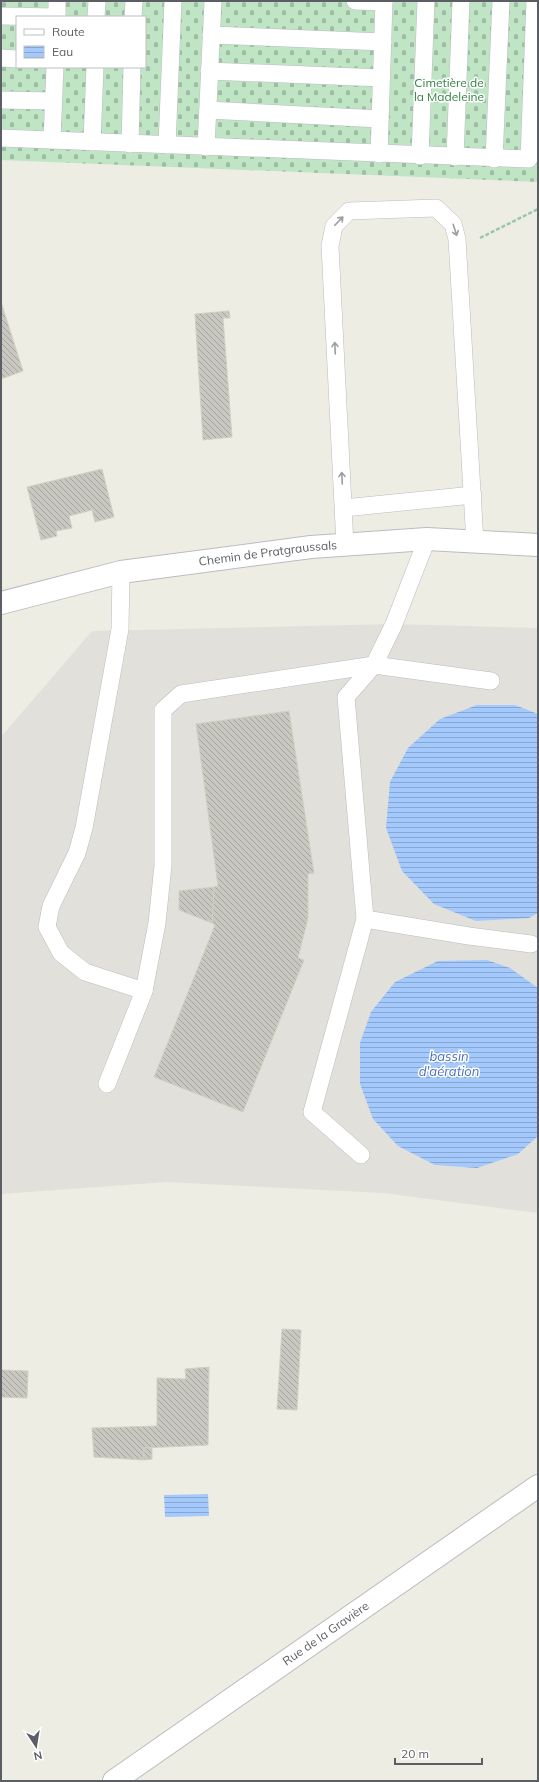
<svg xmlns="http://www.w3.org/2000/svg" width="539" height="1782" font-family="Mulish,sans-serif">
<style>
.industrial{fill:#e1e0db}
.cemetery{fill:url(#cemetery-stones);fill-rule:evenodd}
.water{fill:url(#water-rules)}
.building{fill:url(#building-back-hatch);stroke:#d2d0c2}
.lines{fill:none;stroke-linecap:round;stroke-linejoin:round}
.service-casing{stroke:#bbbcc2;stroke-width:18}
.minor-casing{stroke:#bbbcc2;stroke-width:24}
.path{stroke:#99c6ac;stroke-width:2.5;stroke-dasharray:4 2;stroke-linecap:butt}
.service{stroke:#fff;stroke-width:17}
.minor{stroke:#fff;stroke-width:22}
.oneway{stroke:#9d9ea2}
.labels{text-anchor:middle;stroke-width:3;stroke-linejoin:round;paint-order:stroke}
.park-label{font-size:12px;fill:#358144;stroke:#fff}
.street-label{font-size:12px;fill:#5b5e64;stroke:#fff}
.water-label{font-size:13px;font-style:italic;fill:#4670c1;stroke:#fff}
</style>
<defs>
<pattern id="cemetery-stones" width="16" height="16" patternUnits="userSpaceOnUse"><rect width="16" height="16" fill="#c0e5c5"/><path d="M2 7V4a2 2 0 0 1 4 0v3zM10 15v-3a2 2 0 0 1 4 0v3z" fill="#9fbda4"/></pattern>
<pattern id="water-rules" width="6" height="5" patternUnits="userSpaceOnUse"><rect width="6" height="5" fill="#a4c9fd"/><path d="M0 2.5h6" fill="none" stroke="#89a6d0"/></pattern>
<pattern id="building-back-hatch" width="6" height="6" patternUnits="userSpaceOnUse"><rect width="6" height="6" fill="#c8c7c0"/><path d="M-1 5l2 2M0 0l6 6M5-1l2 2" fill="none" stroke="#a5a5a0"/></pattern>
</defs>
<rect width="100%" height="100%" fill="#eeede3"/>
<polygon class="industrial" points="394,624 538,628 538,1213 383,1193 167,1182 1,1194 1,737 92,631"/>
<path class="cemetery" d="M1,1h537v181l-537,-22zM17,17h128v50h-128z"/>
<g class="water">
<polygon points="477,705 515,705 538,714 538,913 529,918 476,921 434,904 402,871 386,828 390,782 408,748 440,719"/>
<polygon points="487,960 510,968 538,988 538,1136 518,1154 477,1168 435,1165 398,1146 373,1119 360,1084 360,1043 371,1012 395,982 438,961"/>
<polygon points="208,1494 209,1516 165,1517 164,1495"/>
</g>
<g class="building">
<polygon points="1,302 23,371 1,379"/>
<polygon points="229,311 230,318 223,318 232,437 203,440 195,314"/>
<polygon points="102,469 114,517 95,522 92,510 69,516 72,528 56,531 57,536 41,540 27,487"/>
<polygon points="289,711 314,873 308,874 308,918 298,958 304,960 243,1112 154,1077 215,925 212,923 214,887 218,886 196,724"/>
<polygon points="214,887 212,923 179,910 179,891"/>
<polygon points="282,1329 301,1330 297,1410 277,1409"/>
<polygon points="209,1367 208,1445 144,1448 144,1460 94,1457 92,1428 157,1426 157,1378 186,1379 185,1369"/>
<polygon points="1,1370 28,1371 27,1398 1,1397"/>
<polygon points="144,1448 152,1448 152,1459 144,1460"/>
</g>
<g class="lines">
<g class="service-casing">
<g id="service">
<polyline points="355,1 384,2"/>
<polyline points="1,16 57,17"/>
<polyline points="57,17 57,1"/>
<polyline points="96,17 97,1"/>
<polyline points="133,17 134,1"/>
<polyline points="211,35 383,42"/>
<polyline points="1,58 17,59"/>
<polyline points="209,71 381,78"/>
<polyline points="1,100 53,101"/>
<polyline points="208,110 380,119"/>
<polyline points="1,138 529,159 535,1"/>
<polyline points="52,140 55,67"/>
<polyline points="92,142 95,67"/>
<polyline points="130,144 132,67"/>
<polyline points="167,145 173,1"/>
<polyline points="206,147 213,1"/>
<polyline points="379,154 384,1"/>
<polyline points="420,156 426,1"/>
<polyline points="455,157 461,1"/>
<polyline points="494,159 501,1"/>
<polyline points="344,508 473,495"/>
<polyline points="345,545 330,246 334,226 349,211 436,208 453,224 457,239 475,542"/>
<polyline points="121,572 120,629 84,828 77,853 51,906 47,927 61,953 85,972 144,991"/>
<polyline points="365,919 469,936 531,944"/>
<polyline points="107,1084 144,991 157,923 163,865 163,710 181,694 374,665 491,681"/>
<polyline points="361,1155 312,1112 365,919 346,697 374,665 394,624 427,539"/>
</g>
</g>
<g class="minor-casing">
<g id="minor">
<path id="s1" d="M1,603l120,-31 190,-25 116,-8 111,6"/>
<path id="s2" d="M114,1781l424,-295"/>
</g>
</g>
<polyline class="path" points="480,238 538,209"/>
<use href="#service" class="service"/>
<use href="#minor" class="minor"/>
</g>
<defs><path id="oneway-shaft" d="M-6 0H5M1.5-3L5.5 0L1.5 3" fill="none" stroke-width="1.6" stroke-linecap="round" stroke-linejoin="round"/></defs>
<g class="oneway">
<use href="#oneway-shaft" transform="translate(339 221) rotate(-46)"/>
<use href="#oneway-shaft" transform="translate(455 230) rotate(72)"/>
<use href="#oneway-shaft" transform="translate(335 348) rotate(-93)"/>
<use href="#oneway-shaft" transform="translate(342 478) rotate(-93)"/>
</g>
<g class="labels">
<g class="park-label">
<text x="449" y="87">Cimetière de<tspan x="449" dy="14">la Madeleine</tspan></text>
</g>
<g class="street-label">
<text dy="4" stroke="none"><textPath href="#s1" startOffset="272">Chemin de Pratgraussals</textPath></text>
<text dy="4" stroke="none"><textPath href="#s2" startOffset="258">Rue de la Gravière</textPath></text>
</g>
<g class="water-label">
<text x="449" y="1061">bassin<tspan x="449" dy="15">d'aération</tspan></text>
</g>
</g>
<rect width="539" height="1782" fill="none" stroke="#5b5e64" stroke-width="4"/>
<rect x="16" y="16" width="130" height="52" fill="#ffffff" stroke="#bdbfc1"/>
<rect x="24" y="29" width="20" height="6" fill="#ffffff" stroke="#bdbfc1"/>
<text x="52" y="36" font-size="12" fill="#5b5e64">Route</text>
<rect x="24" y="46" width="20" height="12" fill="url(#water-rules)" stroke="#bdbfc1"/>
<text x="52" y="56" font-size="12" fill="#5b5e64">Eau</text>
<g transform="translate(36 1746) rotate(168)" stroke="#ffffff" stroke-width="3" paint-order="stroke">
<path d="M0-3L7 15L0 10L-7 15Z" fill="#5b5e64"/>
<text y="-6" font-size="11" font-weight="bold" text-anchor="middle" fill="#5b5e64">N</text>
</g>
<path d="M395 1758v6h87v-6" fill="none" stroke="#5b5e64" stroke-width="2"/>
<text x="401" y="1758" font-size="12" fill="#5b5e64" stroke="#ffffff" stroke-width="3" paint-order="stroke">20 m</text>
</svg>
